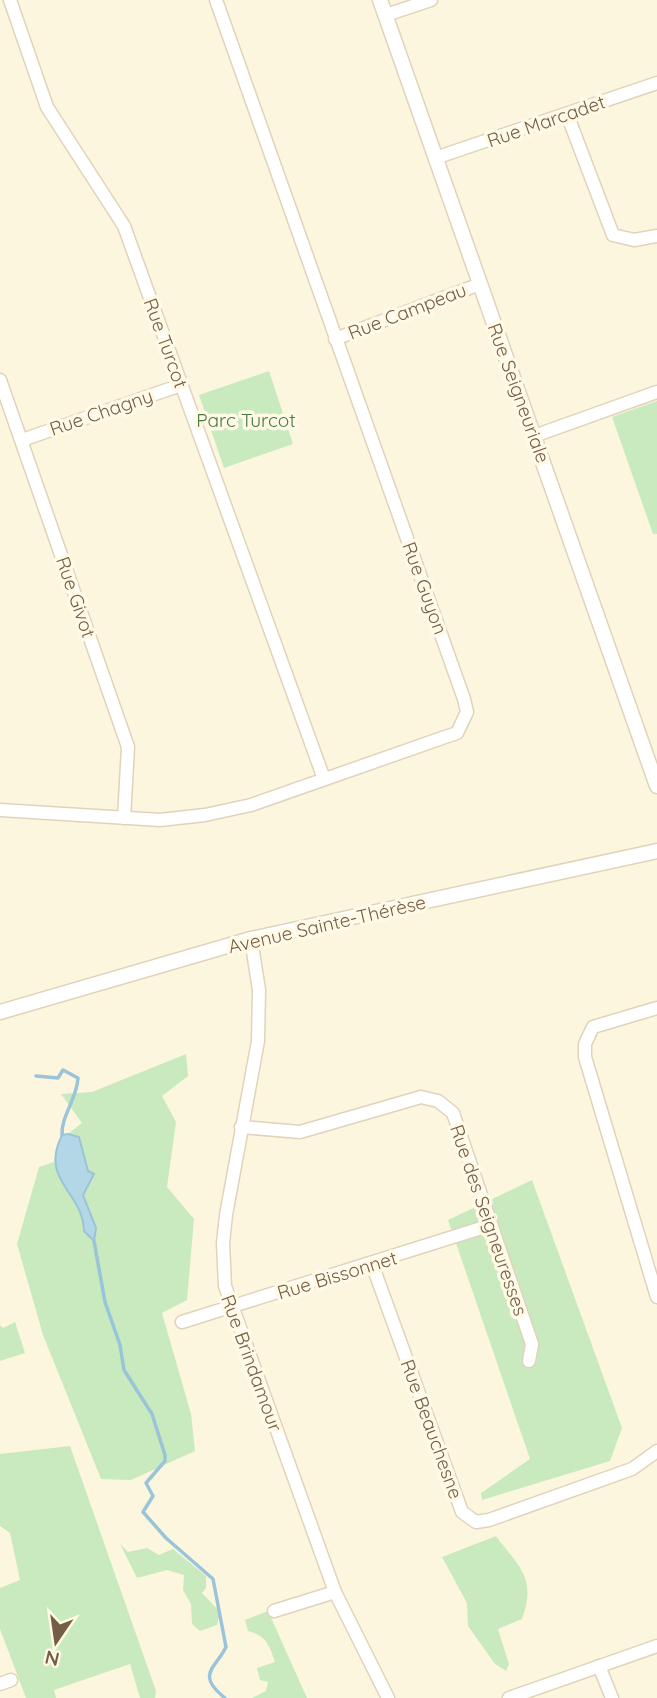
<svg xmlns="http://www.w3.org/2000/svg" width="657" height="1698" font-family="Quicksand,sans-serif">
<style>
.green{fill:#c8eabe}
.water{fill:#b4d7e7;stroke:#9ac4d9;stroke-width:2}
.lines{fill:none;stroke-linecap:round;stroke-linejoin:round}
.stream{stroke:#9ac4d9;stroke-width:3.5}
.minor-casing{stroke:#e1d3bb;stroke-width:15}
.tertiary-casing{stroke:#e1d3bb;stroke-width:17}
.minor{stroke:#fff;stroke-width:12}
.tertiary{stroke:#fff;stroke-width:14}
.labels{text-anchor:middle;stroke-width:7;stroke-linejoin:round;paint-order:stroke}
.street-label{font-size:19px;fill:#745e46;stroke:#fff9e6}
.park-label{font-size:19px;fill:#457a3e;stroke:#fff9e6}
</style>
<rect width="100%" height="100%" fill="#fdf6df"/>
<g class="green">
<polygon points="269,371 293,444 224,468 199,395"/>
<polygon points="657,401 657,534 653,534 612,417"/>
<path d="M186,1054l2,22 -26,20 14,26 -9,65 27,32 -7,81 -25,13 29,101 4,37 -64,29 -30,-1 -58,-144 -26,-91 22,-77 15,-5c2,-22 12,-26 28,-39l-21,-29 31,-2z"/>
<polygon points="532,1180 622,1428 610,1461 482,1500 481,1493 530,1459 448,1220"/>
<polygon points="15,1322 25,1353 0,1361 0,1325 3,1328"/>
<polygon points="70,1446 156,1691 155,1698 140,1698 130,1664 54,1690 56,1698 26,1698 0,1629 0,1588 20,1580 10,1533 0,1526 0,1454"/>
<path d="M496,1536c23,31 41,42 26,83l-24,10 11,35 -3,7 -11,-7 -27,-38 -1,-23 -25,-46z"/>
<polygon points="120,1544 128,1552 147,1548 159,1555 173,1549 206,1576 206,1588 202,1593 220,1612 217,1625 200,1631 192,1624 191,1604 183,1590 184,1575 167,1570 137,1578"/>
<path d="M268,1611l39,87h-55l14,-7 2,-9 -8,-2 -3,-12 18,-6c-6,-18 -9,-26 -27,-31l-3,-11z"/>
</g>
<path class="water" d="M68,1134l11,3 9,34 6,3 -11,21 13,33 -2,13 -10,-10c-1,-40 -45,-50 -22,-96z"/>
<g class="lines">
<g class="stream">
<path d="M36,1076l22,2 5,-8 15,8c-1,21 -17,38 -16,57"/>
<path d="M94,1241l11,61 15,43 4,25 28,44 13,41v6l-19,22 7,13 -10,16 23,26 47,41 13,68c-10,21 -31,27 -1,51"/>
</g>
<g class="minor-casing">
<g id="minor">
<polyline points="10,0 47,107 124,226 324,779"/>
<polyline points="386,15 431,0"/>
<polyline points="567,114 613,235 634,240 657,236"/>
<polyline points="435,158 657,83"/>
<polyline points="335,339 480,284"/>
<polyline points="0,380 128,747 124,818"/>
<polyline points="534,436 657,392"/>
<polyline points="22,440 181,385"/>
<polyline points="0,810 160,820 205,815 251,805 445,737 457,733 467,712 464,699 216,0"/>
<polyline points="251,939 259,990 258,1041 226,1215 223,1243 225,1286 335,1592 388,1698"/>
<polyline points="657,1008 593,1027 585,1044 585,1057 657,1297"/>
<polyline points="241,1127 300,1132 421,1097 438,1101 453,1113 532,1344 529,1361"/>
<polyline points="372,1264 462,1512 476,1522 489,1520 632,1469 657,1451"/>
<polyline points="182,1322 491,1225"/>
<polyline points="274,1611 335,1592"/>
<polyline points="599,1666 612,1698"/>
<polyline points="0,1684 11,1680"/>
<polyline points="509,1698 657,1646"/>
</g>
</g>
<g class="tertiary-casing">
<g id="tertiary">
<polyline points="380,0 657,786"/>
<polyline points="0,1012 251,939 657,851"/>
</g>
</g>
<use href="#minor" class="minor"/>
<use href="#tertiary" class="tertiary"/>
</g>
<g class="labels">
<g class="street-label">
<text transform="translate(546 121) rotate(-19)" y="7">Rue Marcadet</text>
<text transform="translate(407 311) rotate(-21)" y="7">Rue Campeau</text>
<text transform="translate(166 343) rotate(70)" y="7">Rue Turcot</text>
<text transform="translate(519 393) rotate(70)" y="7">Rue Seigneuriale</text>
<text transform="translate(101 412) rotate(-19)" y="7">Rue Chagny</text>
<text transform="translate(425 588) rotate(70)" y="7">Rue Guyon</text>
<text transform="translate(76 597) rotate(71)" y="7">Rue Givot</text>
<text transform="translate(327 924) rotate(-13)" y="7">Avenue Sainte-Thérèse</text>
<text transform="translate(489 1220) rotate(71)" y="7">Rue des Seigneuresses</text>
<text transform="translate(337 1275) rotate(-17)" y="7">Rue Bissonnet</text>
<text transform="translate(252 1363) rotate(70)" y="7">Rue Brindamour</text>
<text transform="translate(432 1429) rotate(70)" y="7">Rue Beauchesne</text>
</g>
<g class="park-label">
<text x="246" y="427">Parc Turcot</text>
</g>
</g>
<g transform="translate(56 1642) rotate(193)" stroke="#fff9e6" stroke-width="5" paint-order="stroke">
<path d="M0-5L12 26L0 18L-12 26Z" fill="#745e46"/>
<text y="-10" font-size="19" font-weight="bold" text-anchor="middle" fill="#745e46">N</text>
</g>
</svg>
